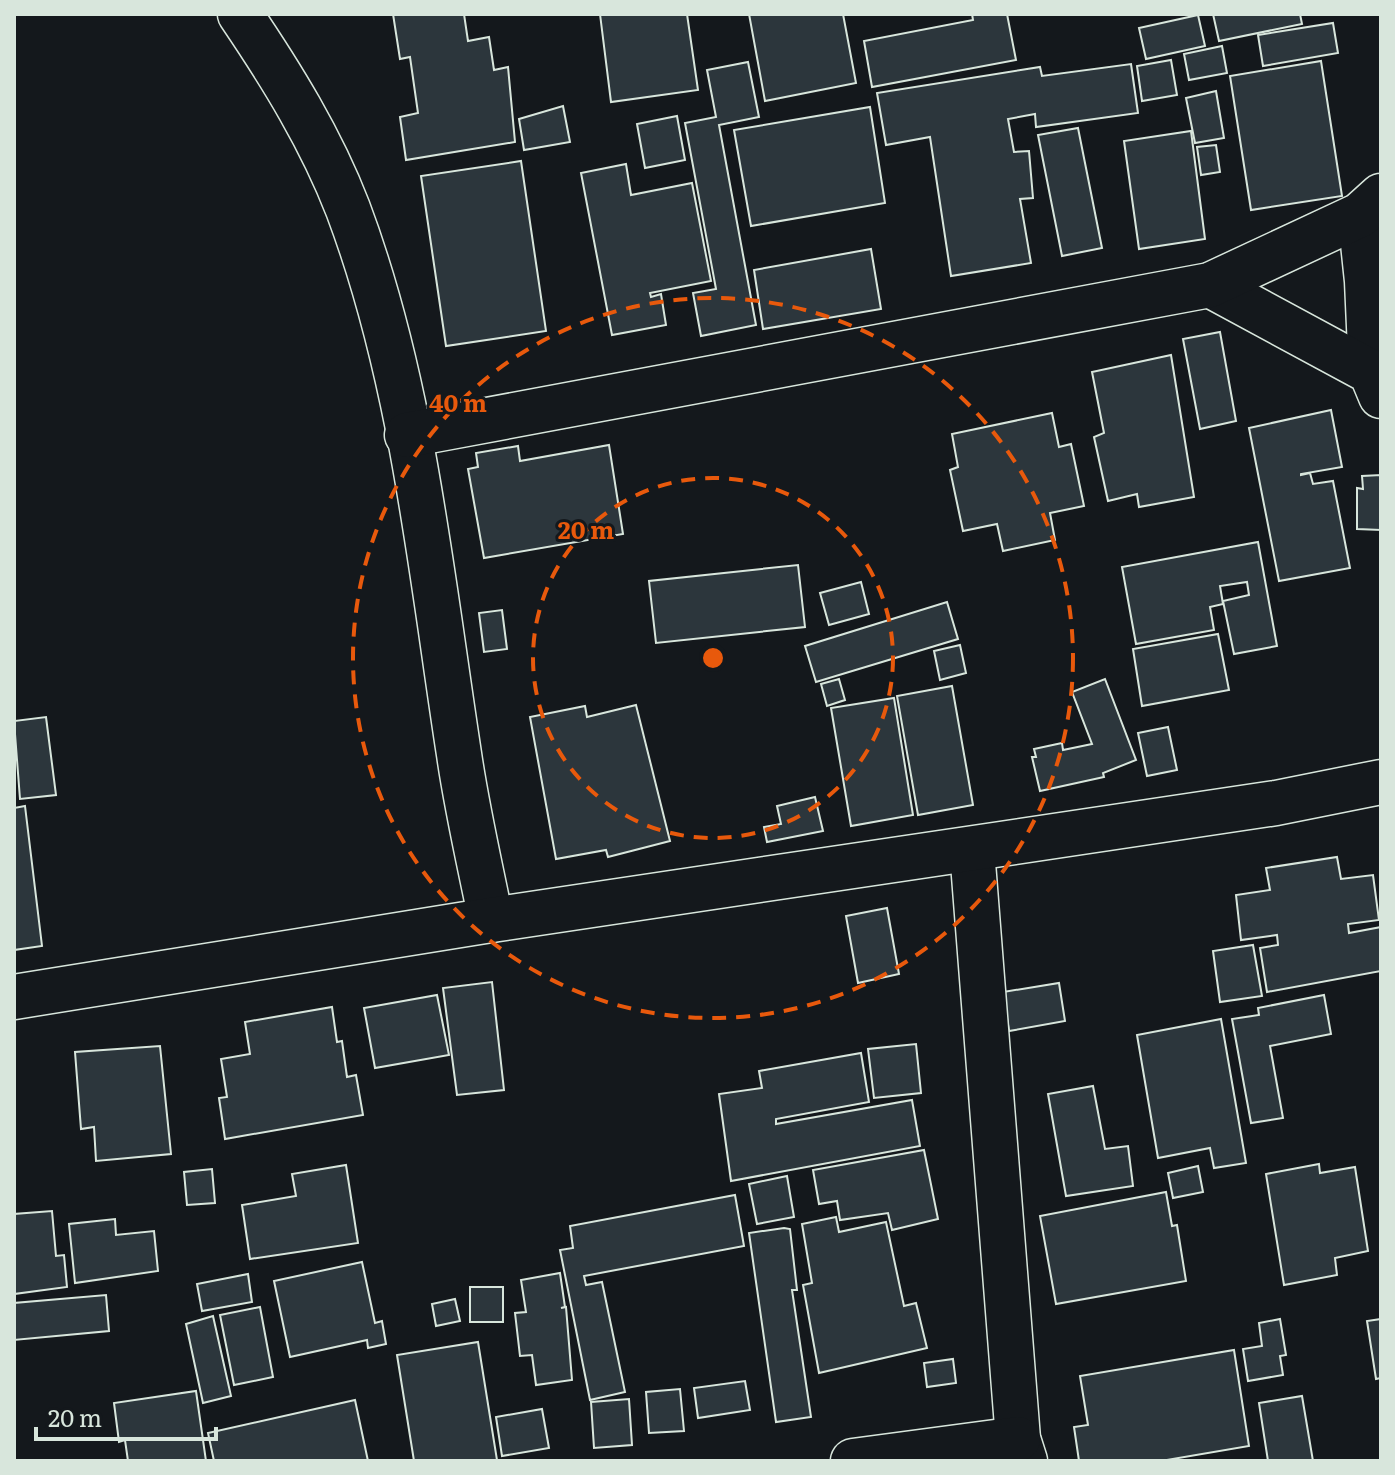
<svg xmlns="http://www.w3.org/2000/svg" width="1395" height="1475" font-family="Literata,serif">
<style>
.building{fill:#2c363c;stroke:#d8e6dc;stroke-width:2}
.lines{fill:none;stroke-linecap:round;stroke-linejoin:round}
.street-casing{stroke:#d8e6dc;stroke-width:47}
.street{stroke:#14181c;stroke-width:44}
.ring{fill:none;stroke:#e8590c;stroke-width:4;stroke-dasharray:14 10}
.centre{fill:#e8590c;stroke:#14181c;stroke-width:4}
.ring-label{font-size:24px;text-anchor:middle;font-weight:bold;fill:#e8590c;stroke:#14181c;stroke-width:6;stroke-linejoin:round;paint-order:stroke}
</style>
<rect width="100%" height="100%" fill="#14181c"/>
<g class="building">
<polygon points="393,14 464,14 468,41 489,37 494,70 508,67 515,142 406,160 400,117 418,113 410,57 400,59"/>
<polygon points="600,14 687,14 698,90 611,102"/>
<polygon points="749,14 843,14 856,83 765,101"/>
<polygon points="972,14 1007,14 1016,60 872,87 864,41 973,20"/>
<polygon points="1213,14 1300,14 1302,24 1219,41"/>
<polygon points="1198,15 1205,46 1146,59 1139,28"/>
<polygon points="1333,23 1338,53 1263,66 1258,35"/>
<polygon points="1222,46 1227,73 1189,80 1184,54"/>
<polygon points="1171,60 1177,95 1142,101 1137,66"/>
<polygon points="1321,61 1342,196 1251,210 1230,76"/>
<polygon points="748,62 759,117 719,125 756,325 701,336 693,293 716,289 685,123 716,117 707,70"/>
<polygon points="1131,64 1138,113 1036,127 1035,114 1008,119 1014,152 1029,151 1033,198 1020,199 1031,263 951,276 930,137 886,145 877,93 1040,67 1042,76"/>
<polygon points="1216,91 1224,138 1195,143 1186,98"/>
<polygon points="563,106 570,142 524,150 519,119"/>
<polygon points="870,107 885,203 751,226 734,130"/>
<polygon points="677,116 685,160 645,168 637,124"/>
<polygon points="1078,128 1102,248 1062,256 1038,135"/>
<polygon points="1191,131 1205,239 1139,249 1124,141"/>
<polygon points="1216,145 1220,172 1201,175 1197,147"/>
<polygon points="521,161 546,331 446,346 421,176"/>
<polygon points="626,164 631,195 692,183 711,281 650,293 651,297 661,294 666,325 612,335 581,173"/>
<polygon points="871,249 881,309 763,329 754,270"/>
<polygon points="1220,332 1236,421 1200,429 1183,339"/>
<polygon points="1171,355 1194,497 1139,507 1137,494 1108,501 1094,437 1104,433 1092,372"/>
<polygon points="1331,410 1342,467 1301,474 1301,475 1310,473 1313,484 1333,481 1350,568 1279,581 1249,428"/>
<polygon points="1052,413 1059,447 1071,444 1084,506 1050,513 1055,540 1003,551 997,524 963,531 950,470 958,467 952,434"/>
<polygon points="609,445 623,534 484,558 468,469 478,467 476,453 518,446 520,461"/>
<polygon points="1381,475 1381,530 1357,529 1357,488 1363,489 1362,476"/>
<polygon points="1258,542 1277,646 1234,654 1223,601 1249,595 1247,582 1220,586 1223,604 1210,607 1214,630 1136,644 1122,567"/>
<polygon points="798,565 805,627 656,643 649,581"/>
<polygon points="861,582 869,614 829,625 820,593"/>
<polygon points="947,602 958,639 816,682 805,646"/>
<polygon points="502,610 507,649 484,652 479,613"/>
<polygon points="1218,634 1229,690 1142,706 1133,649"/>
<polygon points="960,645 966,673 940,680 934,651"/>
<polygon points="839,679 845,700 827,706 821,684"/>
<polygon points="1105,679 1136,760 1103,773 1104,777 1040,791 1032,757 1036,757 1034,749 1062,743 1063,750 1092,744 1072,692"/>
<polygon points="952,686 973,805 918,815 897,696"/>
<polygon points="894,698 913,815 851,826 831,708"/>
<polygon points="636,705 670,841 608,857 606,850 556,859 530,717 585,706 587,717"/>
<polygon points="46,717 56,795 20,799 14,721"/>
<polygon points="1168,727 1177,770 1147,776 1138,733"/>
<polygon points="815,797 823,831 767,842 764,827 781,824 777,806"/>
<polygon points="25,806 42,946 14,950 14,808"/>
<polygon points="1337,857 1341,879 1373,875 1379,920 1348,924 1349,933 1381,927 1381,971 1267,992 1260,948 1278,945 1277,935 1241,940 1236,895 1270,890 1266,868"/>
<polygon points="887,908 899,974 858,983 846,916"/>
<polygon points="1253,945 1262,996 1220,1002 1213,951"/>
<polygon points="492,982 504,1090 457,1095 443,988"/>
<polygon points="1059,983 1065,1021 1009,1031 1003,992"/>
<polygon points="437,995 449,1055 375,1068 364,1008"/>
<polygon points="1324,995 1331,1034 1270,1046 1283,1118 1251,1123 1232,1019 1259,1015 1258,1008"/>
<polygon points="332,1007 337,1042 342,1041 347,1077 356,1075 363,1115 225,1139 219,1098 227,1097 221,1059 250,1054 245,1022"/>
<polygon points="1221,1019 1246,1163 1214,1168 1210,1148 1158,1158 1137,1035"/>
<polygon points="916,1044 921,1093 874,1098 868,1049"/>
<polygon points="160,1046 171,1154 96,1161 94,1127 81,1129 75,1052"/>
<polygon points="861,1053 869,1102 776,1119 776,1124 912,1100 920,1146 731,1181 719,1094 762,1088 759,1071"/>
<polygon points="1093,1086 1105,1149 1128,1146 1133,1186 1066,1196 1048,1094"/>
<polygon points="924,1150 938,1219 892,1230 888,1213 840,1220 837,1201 819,1204 813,1170"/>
<polygon points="1319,1164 1320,1173 1355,1167 1368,1251 1335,1258 1337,1275 1284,1285 1266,1174"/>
<polygon points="346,1165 358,1243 250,1259 242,1205 296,1196 292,1174"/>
<polygon points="1198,1166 1203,1192 1173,1198 1168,1173"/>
<polygon points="212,1169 215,1203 187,1205 184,1172"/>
<polygon points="787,1176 794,1217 757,1224 749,1184"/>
<polygon points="1166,1192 1172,1226 1177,1225 1186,1281 1056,1304 1040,1216"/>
<polygon points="735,1195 744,1246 584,1276 586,1285 602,1282 625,1392 590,1400 560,1250 573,1248 570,1226"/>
<polygon points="52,1211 56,1256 64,1255 67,1287 14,1294 14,1214"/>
<polygon points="836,1217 839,1232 886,1222 904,1306 916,1303 927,1348 819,1373 803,1285 812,1283 802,1224"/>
<polygon points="115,1219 116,1235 154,1231 158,1271 75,1283 69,1224"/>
<polygon points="784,1228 790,1229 797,1290 792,1290 811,1417 776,1422 749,1233"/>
<polygon points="362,1262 375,1323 382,1321 386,1344 368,1348 367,1340 290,1357 274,1281"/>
<polygon points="560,1273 565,1307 561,1308 566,1307 572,1380 536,1385 532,1355 520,1356 515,1313 526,1312 521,1280"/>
<polygon points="248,1274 252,1302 202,1311 197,1284"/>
<rect x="470" y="1287" width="33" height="35"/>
<polygon points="106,1295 109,1331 14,1340 14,1303"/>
<polygon points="455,1299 460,1321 436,1326 432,1304"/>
<polygon points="260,1307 273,1377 234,1385 220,1315"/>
<polygon points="213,1316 231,1396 203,1403 186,1324"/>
<polygon points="1280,1319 1286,1355 1280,1356 1283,1375 1248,1381 1243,1349 1262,1346 1259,1323"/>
<polygon points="1381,1319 1381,1378 1376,1379 1367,1321"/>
<polygon points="478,1342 497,1460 414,1461 397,1355"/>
<polygon points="1234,1350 1249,1446 1161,1461 1079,1461 1074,1427 1088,1425 1080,1376"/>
<polygon points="953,1359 956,1383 927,1387 924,1363"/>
<polygon points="745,1381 750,1410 698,1418 694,1388"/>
<polygon points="680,1389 684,1431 649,1433 646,1392"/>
<polygon points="196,1391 206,1461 128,1461 125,1440 119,1442 114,1403"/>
<polygon points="1302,1396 1313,1461 1268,1461 1259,1403"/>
<polygon points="629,1399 632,1445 594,1448 591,1402"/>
<polygon points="355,1400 368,1461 214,1461 208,1433"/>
<polygon points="542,1409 549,1448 502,1456 496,1417"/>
</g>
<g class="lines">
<g class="street-casing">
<g id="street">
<path d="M240,14c42,62 81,125 108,195 65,173 83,364 111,545 8,56 21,111 32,166"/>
<polyline points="1360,215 1367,281 1371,372"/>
<polyline points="1210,285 1371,372 1381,396"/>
<polyline points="407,435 1210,285 1360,215 1381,196"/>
<polyline points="972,850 1018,1439 1025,1461"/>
<polyline points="14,997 491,920 1276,803 1381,782"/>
<polyline points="853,1461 1018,1439"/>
</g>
</g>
<use href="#street" class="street"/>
</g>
<g class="ring">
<circle cx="713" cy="658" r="180"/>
<circle cx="713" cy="658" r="360"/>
</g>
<circle cx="713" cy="658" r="12" class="centre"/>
<g class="ring-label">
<text x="458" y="412">40 m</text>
<text x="586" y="539">20 m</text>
</g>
<rect width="1395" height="1475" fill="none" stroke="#d8e6dc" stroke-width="32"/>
<path d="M36 1427v12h180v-12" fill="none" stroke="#d8e6dc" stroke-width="4"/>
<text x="48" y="1427" font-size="24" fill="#d8e6dc" stroke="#14181c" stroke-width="6" paint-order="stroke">20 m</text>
</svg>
